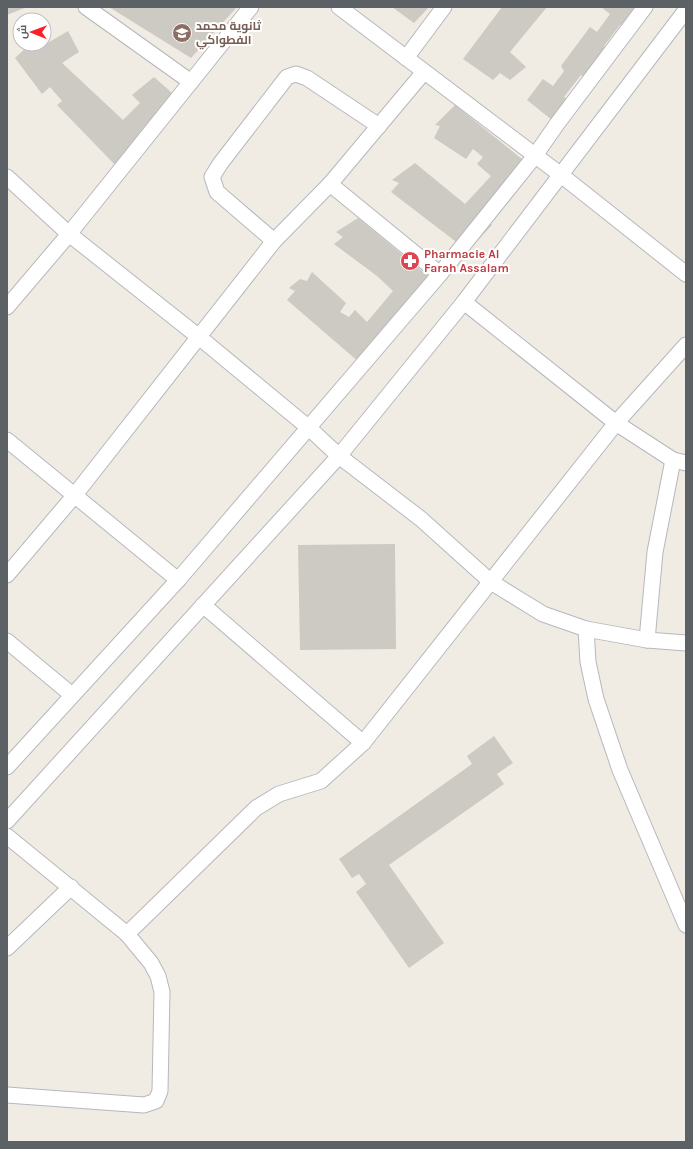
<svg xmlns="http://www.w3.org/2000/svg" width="693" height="1149" font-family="Karla,Cairo,sans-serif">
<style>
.building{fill:#cdc9c3}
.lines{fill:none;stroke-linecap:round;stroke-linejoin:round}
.street-casing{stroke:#b5b8bc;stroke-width:17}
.street{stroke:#fff;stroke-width:15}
.labels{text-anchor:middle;stroke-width:4;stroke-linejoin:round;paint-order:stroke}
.education-label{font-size:12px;font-weight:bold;fill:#785e54;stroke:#fff;text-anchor:start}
.health-label{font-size:12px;font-weight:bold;fill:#be3a42;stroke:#fff;text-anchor:start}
</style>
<rect width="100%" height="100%" fill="#f0ece4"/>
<g class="building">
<polygon points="7,7 27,7 7,15"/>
<polygon points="109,7 237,7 191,58"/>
<polygon points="392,7 429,7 414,23"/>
<polygon points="502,7 547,7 510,52 526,67 510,80 500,73 493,80 463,59"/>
<polygon points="601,7 654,7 633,35 620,25 604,46 614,53 591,82 581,75 564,97 573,104 557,124 527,100 543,79 553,86 564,71 561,66 590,27 597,32 610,14"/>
<polygon points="68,31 79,52 62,63 123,120 140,103 132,95 154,77 181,101 153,119 138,134 144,140 120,170 57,105 62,101 50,87 42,94 15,58 30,44 44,44 44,40 46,44"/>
<polygon points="455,105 528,164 484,219 492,225 468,251 391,192 399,183 392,180 415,163 465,204 491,176 477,164 483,157 473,149 466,159 434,138 440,126 435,125"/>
<polygon points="358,218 440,286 413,316 403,307 383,328 394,335 367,369 287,300 295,291 289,288 300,279 307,281 312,272 346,303 340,312 349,317 355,310 367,322 393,291 377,276 334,244 343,237 336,232"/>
<polygon points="395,544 396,649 300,650 298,545"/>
<polygon points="494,736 513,763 497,774 504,784 389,865 444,943 409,968 356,892 366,884 359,874 352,878 339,859 472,764 467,756"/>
</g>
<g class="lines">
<g class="street-casing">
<g id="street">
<polyline points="86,7 191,82"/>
<polyline points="339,7 561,175 686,274"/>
<polyline points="406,58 444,7"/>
<polyline points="7,177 69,234 199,337 309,428 339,456 421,519 491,582 543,614 586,629 647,640 686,643"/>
<polyline points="330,184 440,274"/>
<polyline points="274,241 217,192 212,177 220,164 287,77 296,74 307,78 379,126"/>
<polyline points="464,302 616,423 673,460 686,463"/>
<polyline points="7,307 69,234 251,7"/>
<polyline points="7,440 178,580"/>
<polyline points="7,575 74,496 274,241 330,184 424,72"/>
<polyline points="203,605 363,743"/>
<polyline points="586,629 588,662 596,699 620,770 686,925"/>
<polyline points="647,640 655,552 673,460"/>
<polyline points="7,641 72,695"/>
<polyline points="7,767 178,580 440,274 534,157 557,124 645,7"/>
<polyline points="7,821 339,456 464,302 686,10"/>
<polyline points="7,836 127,934 151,963 158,976 162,992 160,1091 156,1101 144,1105 7,1095"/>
<polyline points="127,934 256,808 279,794 321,781 363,743 616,423 686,345"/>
<polyline points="7,948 71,887"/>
</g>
</g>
<use href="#street" class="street"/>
</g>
<defs>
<g id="school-disc" transform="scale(1)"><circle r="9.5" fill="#8d6e63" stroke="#fff"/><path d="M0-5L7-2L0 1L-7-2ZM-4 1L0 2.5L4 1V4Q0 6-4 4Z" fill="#fff"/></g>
<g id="pharmacy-disc" transform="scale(1)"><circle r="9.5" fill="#e0444e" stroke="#fff"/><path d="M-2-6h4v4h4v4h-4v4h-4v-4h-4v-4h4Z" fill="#fff"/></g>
</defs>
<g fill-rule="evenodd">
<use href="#school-disc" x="182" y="33"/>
<use href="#pharmacy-disc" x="410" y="261"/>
</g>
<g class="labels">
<g class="education-label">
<text x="196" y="30">ثانوية محمد<tspan x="196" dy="14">الفطواكي</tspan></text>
</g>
<g class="health-label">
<text x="424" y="258">Pharmacie Al<tspan x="424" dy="14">Farah Assalam</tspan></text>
</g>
</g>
<rect width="693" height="1149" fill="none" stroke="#5c6166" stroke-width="16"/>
<g transform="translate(32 32) rotate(271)"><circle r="19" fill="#ffffff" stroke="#bec0c2"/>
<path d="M0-3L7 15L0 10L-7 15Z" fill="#fb1f27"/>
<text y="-6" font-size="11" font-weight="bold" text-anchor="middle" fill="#5c6166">ش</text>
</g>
</svg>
